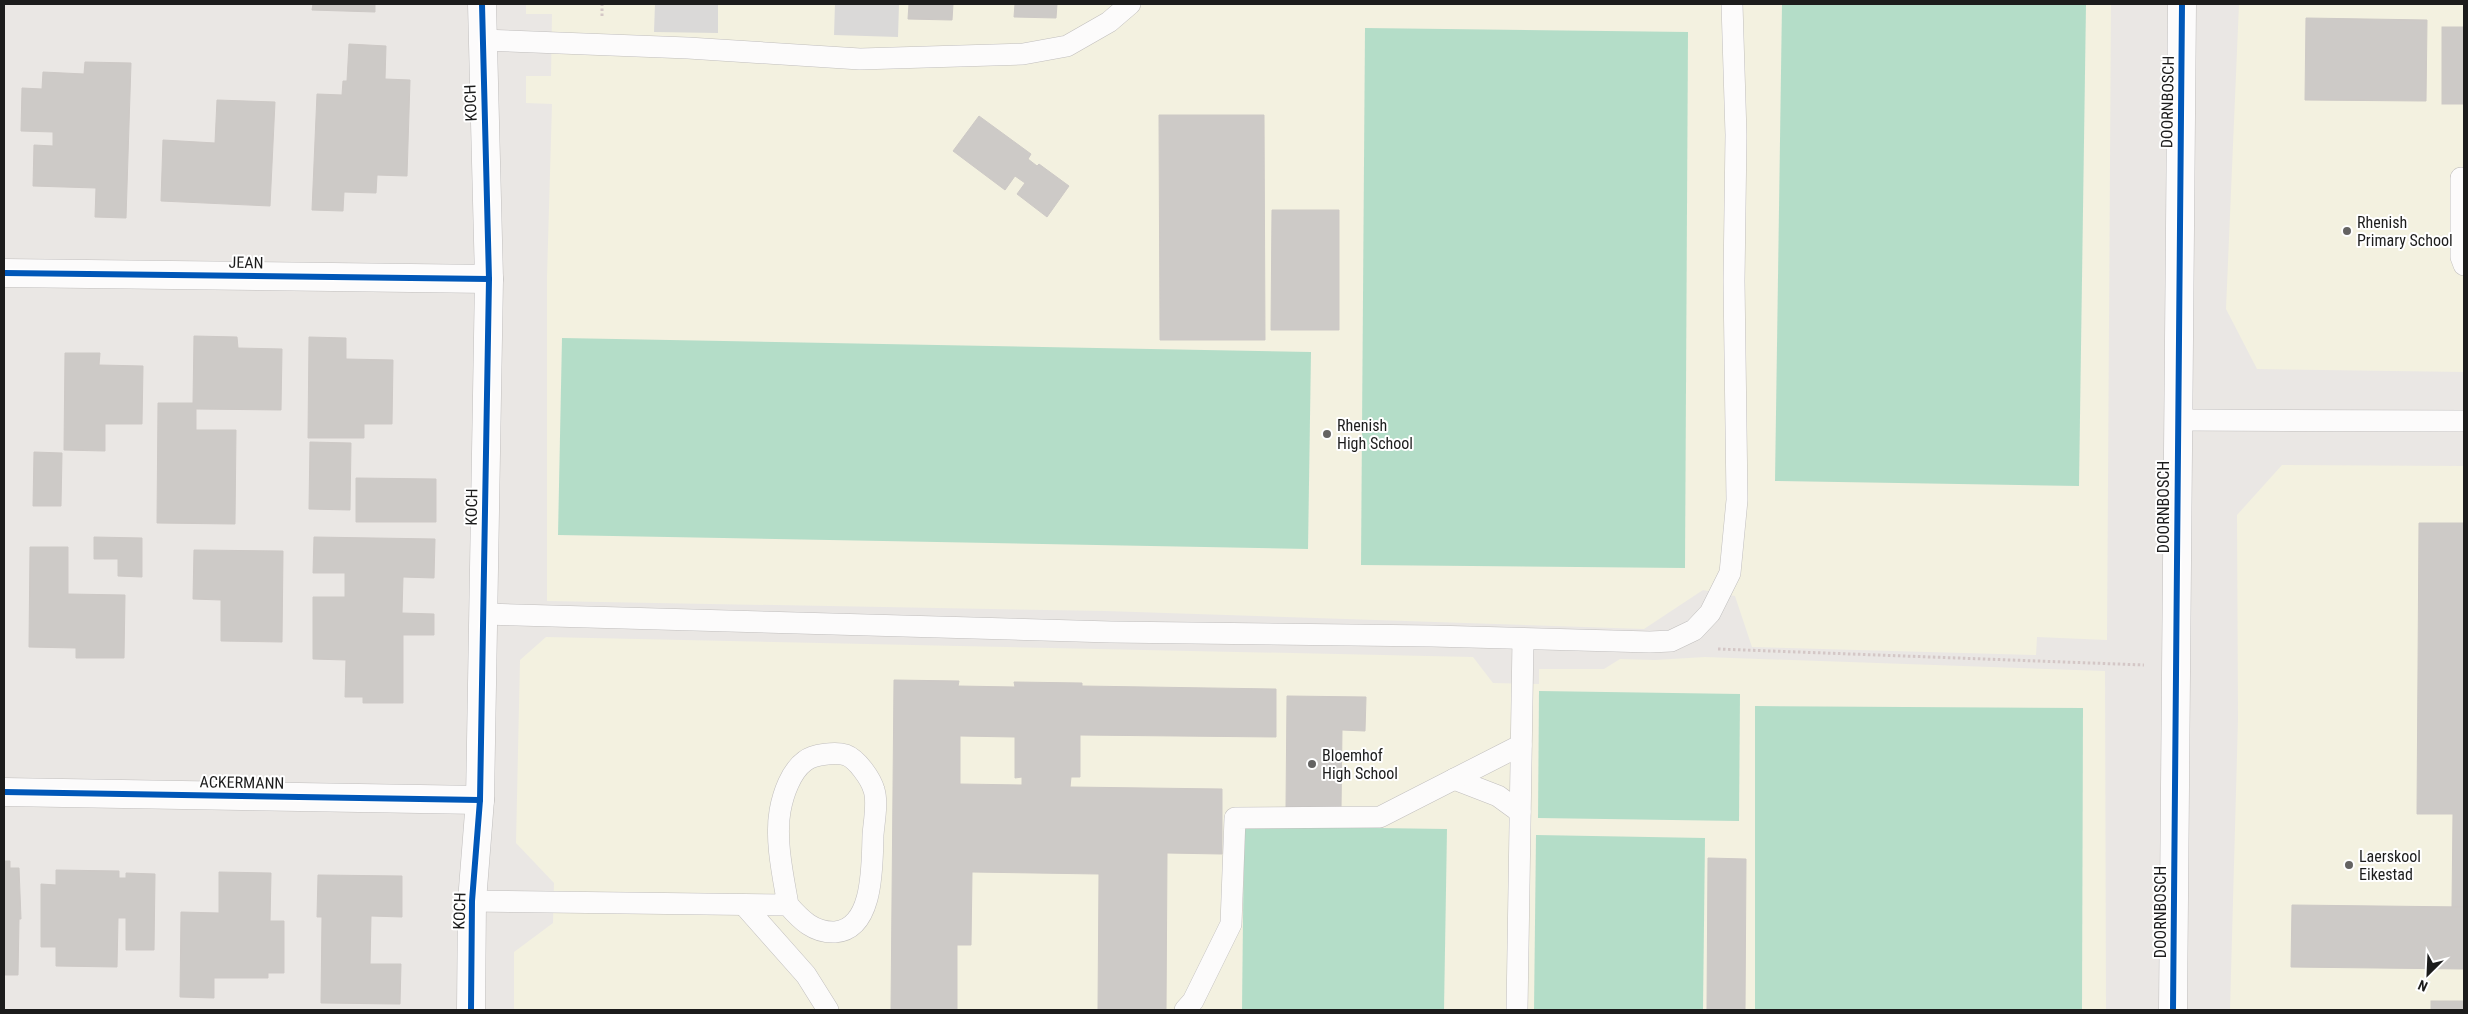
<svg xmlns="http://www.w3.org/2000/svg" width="2468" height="1014" font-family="'Roboto Condensed',sans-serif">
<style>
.education{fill:#f3f1e0}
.pitch{fill:#b4ddc8}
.parking{fill:#dad9d8}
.building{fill:#cdcac7;stroke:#cdc9c6;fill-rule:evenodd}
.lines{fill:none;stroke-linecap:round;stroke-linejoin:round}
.lane-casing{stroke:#c0bebd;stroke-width:22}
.street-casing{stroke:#c0bebd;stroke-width:29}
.path{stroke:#d4c7c6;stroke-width:3;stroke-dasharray:2.5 2.5;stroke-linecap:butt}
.lane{stroke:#fcfbfb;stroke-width:21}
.street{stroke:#fcfbfb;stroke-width:28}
.cycleway-casing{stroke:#fff;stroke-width:9}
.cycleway{stroke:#0057b8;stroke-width:6}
.poi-dot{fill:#646362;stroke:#fff;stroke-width:2}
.labels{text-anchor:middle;stroke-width:4;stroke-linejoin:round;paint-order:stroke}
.street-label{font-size:16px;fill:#1c1c1c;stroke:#fff}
.poi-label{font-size:16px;fill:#1c1c1c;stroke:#fff;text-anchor:start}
</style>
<rect width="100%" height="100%" fill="#eae7e4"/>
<g class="education">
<polygon points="526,4 2111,4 2107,640 2037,637 2036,655 1752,647 1735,596 1703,590 1644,629 1105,611 547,601 547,277 552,104 526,103 526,76 551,76 552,14 526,14"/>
<polygon points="2239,4 2464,4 2464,372 2257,369 2226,309"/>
<polygon points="2282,465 2464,466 2464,1010 2230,1010 2238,719 2237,515"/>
<polygon points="546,637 1473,657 1493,683 1539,684 1539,669 1604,669 1620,659 1655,660 1705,657 2105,671 2106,1010 514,1010 514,952 553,923 554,883 516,843 520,660"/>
</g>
<g class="pitch">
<polygon points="1782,4 2086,4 2079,486 1775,481"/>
<polygon points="1365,28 1688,32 1685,568 1361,565"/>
<polygon points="562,338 1311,352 1308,549 558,535"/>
<polygon points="1539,691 1740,694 1739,821 1538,818"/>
<polygon points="1755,706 2083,708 2082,1010 1755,1010"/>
<polygon points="1244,826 1447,829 1444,1010 1242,1010"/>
<polygon points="1536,835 1705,838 1703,1010 1534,1010"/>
</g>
<g class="parking">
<polygon points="655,4 718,4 718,33 654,32"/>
<polygon points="835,4 899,4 898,37 834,35"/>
</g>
<g class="building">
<polygon points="313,4 375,4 375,12 312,10"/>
<polygon points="909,4 953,4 952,20 908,19"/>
<polygon points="1015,4 1057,4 1056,18 1014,17"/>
<polygon points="2306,18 2427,20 2426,101 2305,100"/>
<rect x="2442" y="27" width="22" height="77"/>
<polygon points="349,44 386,46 385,79 410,80 407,176 377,175 376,193 344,192 343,211 312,210 317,94 342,95 343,81 347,81"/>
<polygon points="85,62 131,63 126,218 95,217 96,188 33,186 34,145 53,146 53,132 21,131 22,88 42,89 43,72 84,74"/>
<polygon points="217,100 275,102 270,206 161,201 163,140 215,143"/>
<polygon points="1159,115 1264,115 1265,340 1160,340"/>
<polygon points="979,116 1031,154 1028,159 1037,166 1039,164 1069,186 1047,217 1017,194 1025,183 1015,176 1005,190 953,151"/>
<polygon points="1272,210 1339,210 1339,330 1271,330"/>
<polygon points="194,336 237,337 238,348 282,349 281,410 196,409 196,430 236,430 235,524 157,523 158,403 193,403"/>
<polygon points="309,337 346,338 346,359 393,360 392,424 364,424 364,438 308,438"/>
<polygon points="65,353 100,353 99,365 143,366 142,424 105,424 105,451 64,450"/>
<polygon points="310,442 351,443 350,510 309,509"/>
<polygon points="34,452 62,453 61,506 33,506"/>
<polygon points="356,478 436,479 436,522 356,522"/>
<polygon points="2419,523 2464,523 2464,907 2452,907 2453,814 2417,814"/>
<polygon points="94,537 142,538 142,577 118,576 118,559 94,559"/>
<polygon points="314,537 435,539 434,578 403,577 402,613 434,614 434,635 403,635 403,703 363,703 363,697 345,697 346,660 313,659 313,597 345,597 345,573 313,573"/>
<polygon points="30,547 68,547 68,594 125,595 124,658 76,658 76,648 29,647"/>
<polygon points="194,550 283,551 282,642 221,641 221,600 193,599"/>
<path d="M894,680l65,1 -1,5 57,1 -1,-5 68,1v3l194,3v48l-196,-2v42h-9l-1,10 152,2v65l-55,-1 -1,157h-68l1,-136 -127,-2 -1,73h-14v65h-66zM960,736l55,1v41l7,-1v8l-62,-1z"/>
<polygon points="1287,696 1366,697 1365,731 1342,730 1341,809 1286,808"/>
<polygon points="1708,858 1746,859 1745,1010 1707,1010"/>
<polygon points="4,861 10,861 10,868 19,868 21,919 19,919 18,975 4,975"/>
<polygon points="56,870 119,871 119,878 126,878 126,873 155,874 154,950 126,950 126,918 118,918 117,967 56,966 56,947 41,947 41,884 56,885"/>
<polygon points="219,872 271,873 270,921 284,921 284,973 268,973 268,978 214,978 214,998 180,997 181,912 219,913"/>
<polygon points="318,875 402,876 402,917 371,916 370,964 401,964 400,1004 321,1003 322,917 317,917"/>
<polygon points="2292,905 2464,907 2464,969 2291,967"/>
<rect x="2431" y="1001" width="33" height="9"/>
</g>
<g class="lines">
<g class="lane-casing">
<g id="lane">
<polyline points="482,40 688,48 860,59 1023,54 1067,46 1109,22 1130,4"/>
<polyline points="2461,178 2461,257 2464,265"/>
<polyline points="2178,420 2464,421"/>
<polyline points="484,614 1111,632 1432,636 1650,642 1671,641 1694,630 1710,613 1730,573 1737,500 1734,281 1736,135 1732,4"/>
<polyline points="1454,779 1498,796 1520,812"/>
<path d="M472,901l316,4c13,15 26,28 47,27 39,-3 37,-67 38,-97 1,-13 5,-33 1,-45 -3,-11 -17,-31 -28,-35 -10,-3 -32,-1 -41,6 -14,10 -22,33 -25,50 -5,29 3,65 8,94"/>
<polyline points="744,905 806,975 828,1010"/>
<polyline points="1185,1010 1193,1001 1231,924 1235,818 1380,817 1521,745"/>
<polyline points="1517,1010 1523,640"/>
</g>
</g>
<g class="street-casing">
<g id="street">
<polyline points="4,273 489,279"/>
<polyline points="4,792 480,800"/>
<polyline points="471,1010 472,901 480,800 489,279 482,4"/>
<polyline points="2173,1010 2182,4"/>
</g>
</g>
<g class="path">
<polyline points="602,16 602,4"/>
<polyline points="1718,649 2144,665"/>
</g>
<use href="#lane" class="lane"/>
<use href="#street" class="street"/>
<g class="cycleway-casing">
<g id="cycleway">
<polyline points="4,273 489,279"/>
<polyline points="4,792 480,800"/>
<polyline points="471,1010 472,901 480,800 489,279 482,4"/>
<polyline points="2173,1010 2182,4"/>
</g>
</g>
<use href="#cycleway" class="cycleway"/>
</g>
<g class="poi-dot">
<circle cx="2347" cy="231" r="5"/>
<circle cx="1327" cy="434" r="5"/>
<circle cx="1312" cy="764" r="5"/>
<circle cx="2349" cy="865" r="5"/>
</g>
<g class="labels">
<g class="street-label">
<text transform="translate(2167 102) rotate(-89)" y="6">DOORNBOSCH</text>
<text transform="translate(470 103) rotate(-92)" y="6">KOCH</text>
<text transform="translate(246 262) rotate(1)" y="6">JEAN</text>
<text transform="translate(471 507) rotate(-89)" y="6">KOCH</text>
<text transform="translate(2163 507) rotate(-90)" y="6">DOORNBOSCH</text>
<text transform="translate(242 782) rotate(1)" y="6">ACKERMANN</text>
<text transform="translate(459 911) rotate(-88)" y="6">KOCH</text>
<text transform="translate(2160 912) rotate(-90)" y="6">DOORNBOSCH</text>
</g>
<g class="poi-label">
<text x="2357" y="228">Rhenish<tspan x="2357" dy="18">Primary School</tspan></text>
<text x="1337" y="431">Rhenish<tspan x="1337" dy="18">High School</tspan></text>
<text x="1322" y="761">Bloemhof<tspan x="1322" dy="18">High School</tspan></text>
<text x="2359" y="862">Laerskool<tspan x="2359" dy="18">Eikestad</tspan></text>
</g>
</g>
<rect width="2468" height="1014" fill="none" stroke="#1c1c1c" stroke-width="10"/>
<g transform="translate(2428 974) rotate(204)" stroke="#ffffff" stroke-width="4" paint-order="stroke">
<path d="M0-4L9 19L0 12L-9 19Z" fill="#1c1c1c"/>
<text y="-8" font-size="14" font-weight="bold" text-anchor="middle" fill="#1c1c1c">N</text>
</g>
</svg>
